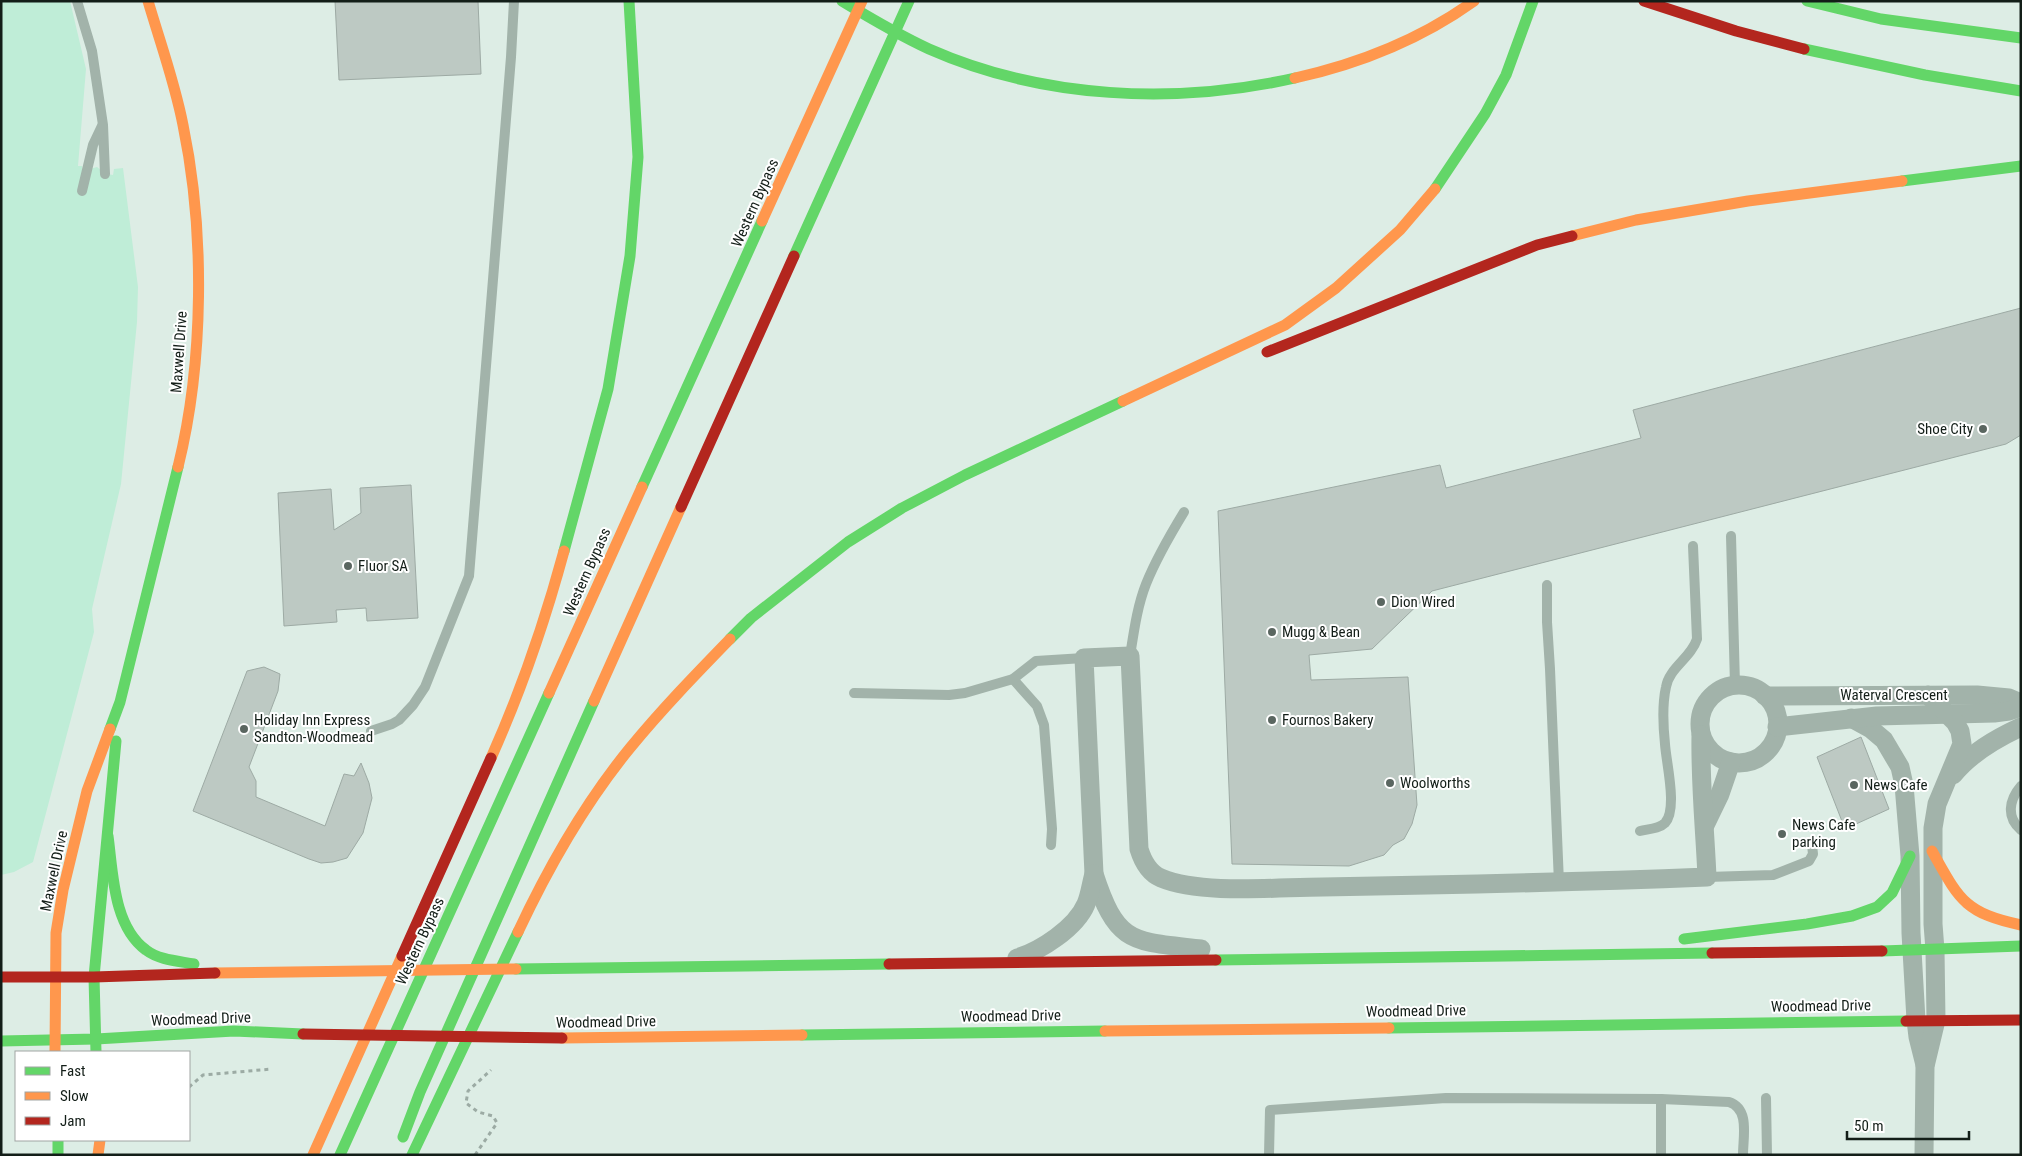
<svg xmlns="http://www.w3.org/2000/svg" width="2022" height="1156" font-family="'Roboto Condensed',sans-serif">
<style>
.green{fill:#bfedd7}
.building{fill:#bdc9c3;stroke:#9daaa4}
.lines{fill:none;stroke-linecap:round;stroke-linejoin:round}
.path{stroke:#9caba4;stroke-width:3;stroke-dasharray:4 4;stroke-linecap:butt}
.lane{stroke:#a2b3aa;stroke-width:10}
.street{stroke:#a2b3aa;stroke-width:19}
.fast{stroke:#63d668;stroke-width:11}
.slow{stroke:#ff974d;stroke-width:11}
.jam{stroke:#b3261e;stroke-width:11}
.poi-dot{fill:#5a6660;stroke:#fff;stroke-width:2}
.labels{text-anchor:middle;stroke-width:4;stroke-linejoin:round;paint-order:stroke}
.street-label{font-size:15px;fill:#131e18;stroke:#fff}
.poi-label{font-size:15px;fill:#131e18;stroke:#fff;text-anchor:start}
</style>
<rect width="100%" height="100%" fill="#ddede5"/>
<polygon class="green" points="1,1 70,1 86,69 78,166 82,166 83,171 97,167 102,171 102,173 113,175 114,169 123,168 138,287 137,322 121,484 92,609 94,632 33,862 14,872 1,875"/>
<g class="building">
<polygon points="335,1 478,1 481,74 339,80"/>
<polygon points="2021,308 2021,435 2006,444 1432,591 1372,649 1309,655 1311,680 1408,677 1417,805 1412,824 1404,839 1393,845 1384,855 1349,866 1232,864 1218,511 1440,465 1446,488 1641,438 1633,410"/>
<polygon points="411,485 418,618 367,621 366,608 336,610 337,622 284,626 278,493 331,489 334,530 361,513 360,488"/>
<polygon points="264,667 280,674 278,691 249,767 256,781 256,797 325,826 344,774 354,776 361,763 369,783 372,798 363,833 347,858 333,862 321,863 309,859 193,811 247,671"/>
<polygon points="1861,737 1889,809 1845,829 1817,757"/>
</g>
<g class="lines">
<g class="path">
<polyline points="189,1087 203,1075 272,1069"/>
<polyline points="475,1155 497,1123 493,1116 478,1112 466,1103 468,1091 491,1070"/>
</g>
<g class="lane">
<polyline points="77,1 92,51 103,125 105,174"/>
<polyline points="82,191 93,145 102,126"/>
<polyline points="1731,536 1735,685"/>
<polyline points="1547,585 1547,622 1550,669 1559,883"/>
<path d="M1130,656c4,-25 7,-49 16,-72 10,-25 24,-49 38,-72"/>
<polyline points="1013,679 1037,706 1044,725 1052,829 1051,845"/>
<polyline points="854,693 949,695 965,693 1013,679 1036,661 1084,658"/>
<polyline points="371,731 392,724 399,720 413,705 425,687 469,576 511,57 514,1"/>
<path d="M2021,786c-12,14 -15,31 0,44"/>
<path d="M1640,831c8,-2 19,-2 25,-8 13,-14 1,-61 0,-79 -2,-19 -3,-39 1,-57 3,-19 25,-29 31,-48l-4,-93"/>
<polyline points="1707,877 1773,875 1809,861 1813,854 1812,845"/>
<polyline points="1766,1098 1767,1155"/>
<polyline points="1661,1099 1661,1155"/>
<path d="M1269,1155l1,-45 176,-12 215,1 68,3c21,7 14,34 14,53"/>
</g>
<g class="street">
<circle cx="1739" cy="724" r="39"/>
<polyline points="1765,696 1977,695 2009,698 2021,703"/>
<polyline points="1851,718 1871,729 1884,740 1900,767 1904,785 1910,856 1911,933 1916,1020 1918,1037 1925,1065"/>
<polyline points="1777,727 1877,716 1994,713 2009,711 2021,707"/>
<path d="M1953,775c18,-22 42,-36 68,-48"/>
<polyline points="1705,825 1720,794 1731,762"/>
<path d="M1201,949c-69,-8 -84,-4 -107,-75l-10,-216 46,-2 9,193c4,13 10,24 22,29 41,17 117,9 162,9 128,-2 256,-5 384,-10 -2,-47 -7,-94 -6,-142"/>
<path d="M1017,958c23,-7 59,-30 69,-54 4,-9 5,-20 8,-30"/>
<polyline points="1924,1155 1925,1066 1936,1020 1935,950 1933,924 1933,828 1937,804 1962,744 1960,731 1955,722 1928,695"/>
</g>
<g class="fast">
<path d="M842,1c28,17 57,34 87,48 113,50 246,56 366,29"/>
<polyline points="1807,1 1881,19 2021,38"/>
<polyline points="1804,49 1925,75 2021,91"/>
<polyline points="1902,181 2021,166"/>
<polyline points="1435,189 1485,114 1506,75 1533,1"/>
<polyline points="794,256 909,1"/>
<polyline points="642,487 762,221"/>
<polyline points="564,551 608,389 630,256 638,157 629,1"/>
<polyline points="730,639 751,618 848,542 902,508 965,475 1123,401"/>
<polyline points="110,729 120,702 178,467"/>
<path d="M108,836c5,36 5,90 38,114 13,10 32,11 48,14"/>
<polyline points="1684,939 1807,924 1852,916 1877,907 1892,893 1910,856"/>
<polyline points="1882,951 2021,946"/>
<polyline points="1216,960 1712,953"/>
<polyline points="516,969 889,964"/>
<polyline points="1389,1028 1906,1021"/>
<polyline points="802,1035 1105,1031"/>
<polyline points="1,1041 96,1039 234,1031 303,1034"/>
<polyline points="96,1052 94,977 116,741"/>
<polyline points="403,1137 420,1092 594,701"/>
<polyline points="58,1140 58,1155"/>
<polyline points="340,1155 549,693"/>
<polyline points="412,1155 518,932"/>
</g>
<g class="slow">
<path d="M148,1c12,41 27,82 35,124 22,106 21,237 -5,342"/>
<path d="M1295,78c63,-14 126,-39 179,-77"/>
<polyline points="762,221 862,1"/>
<polyline points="1572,236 1636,220 1748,201 1902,181"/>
<polyline points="1123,401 1285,325 1336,288 1400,230 1435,189"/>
<polyline points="549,693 642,487"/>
<polyline points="594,701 681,507"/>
<path d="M491,758c30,-67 54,-137 73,-207"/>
<path d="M1932,851c27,48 32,62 89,74"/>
<path d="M518,932c30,-64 67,-129 112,-184 32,-39 66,-74 100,-109"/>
<polyline points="215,973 516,969"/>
<polyline points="1105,1031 1389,1028"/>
<polyline points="562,1038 802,1035"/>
<polyline points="55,1052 56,933 63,890 87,791 110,729"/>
<polyline points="98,1155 100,1140"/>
<polyline points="313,1155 402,956"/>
</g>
<g class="jam">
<polyline points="1644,1 1736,31 1804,49"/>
<polyline points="1267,352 1537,245 1572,236"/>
<polyline points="681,507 794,256"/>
<polyline points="1712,953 1882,951"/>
<polyline points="402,956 491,758"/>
<polyline points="889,964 1216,960"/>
<polyline points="1,977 94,977 215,973"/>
<polyline points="1906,1021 2021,1020"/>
<polyline points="303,1034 562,1038"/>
</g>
</g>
<g class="poi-dot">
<circle cx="1983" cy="429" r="5"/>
<circle cx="348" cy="566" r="5"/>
<circle cx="1381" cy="602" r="5"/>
<circle cx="1272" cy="632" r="5"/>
<circle cx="1272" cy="720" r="5"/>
<circle cx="244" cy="729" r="5"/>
<circle cx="1390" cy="783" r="5"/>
<circle cx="1854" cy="785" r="5"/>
<circle cx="1782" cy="834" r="5"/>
</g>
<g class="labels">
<g class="street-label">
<text transform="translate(755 203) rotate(-66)" y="5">Western Bypass</text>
<text transform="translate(179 352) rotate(-86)" y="5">Maxwell Drive</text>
<text transform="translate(587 572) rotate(-66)" y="5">Western Bypass</text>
<text x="1894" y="700">Waterval Crescent</text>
<text transform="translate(54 871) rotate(-78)" y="5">Maxwell Drive</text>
<text transform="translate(420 941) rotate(-65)" y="5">Western Bypass</text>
<text transform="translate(1821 1006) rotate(-1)" y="5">Woodmead Drive</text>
<text transform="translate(1416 1011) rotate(-1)" y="5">Woodmead Drive</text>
<text transform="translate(1011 1016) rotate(-1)" y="5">Woodmead Drive</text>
<text transform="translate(201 1019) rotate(-2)" y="5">Woodmead Drive</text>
<text transform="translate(606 1022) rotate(-1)" y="5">Woodmead Drive</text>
</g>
<g class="poi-label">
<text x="1973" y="434" text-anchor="end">Shoe City</text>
<text x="358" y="571">Fluor SA</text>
<text x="1391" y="607">Dion Wired</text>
<text x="1282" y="637">Mugg &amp; Bean</text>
<text x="254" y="725">Holiday Inn Express<tspan x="254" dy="17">Sandton-Woodmead</tspan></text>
<text x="1282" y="725">Fournos Bakery</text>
<text x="1400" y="788">Woolworths</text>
<text x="1864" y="790">News Cafe</text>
<text x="1792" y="830">News Cafe<tspan x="1792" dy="17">parking</tspan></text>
</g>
</g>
<rect width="2022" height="1156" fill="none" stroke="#131e18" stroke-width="5"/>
<rect x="15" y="1051" width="175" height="90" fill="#ffffff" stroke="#a1a5a3"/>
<rect x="25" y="1067" width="25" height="8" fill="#63d668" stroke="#a1a5a3"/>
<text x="60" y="1076" font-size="15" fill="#131e18">Fast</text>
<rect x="25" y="1092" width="25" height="8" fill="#ff974d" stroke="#a1a5a3"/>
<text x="60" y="1101" font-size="15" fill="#131e18">Slow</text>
<rect x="25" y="1117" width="25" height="8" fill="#b3261e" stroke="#a1a5a3"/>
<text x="60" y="1126" font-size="15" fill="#131e18">Jam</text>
<path d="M1847 1131v8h122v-8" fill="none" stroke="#131e18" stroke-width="2.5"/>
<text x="1854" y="1131" font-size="15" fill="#131e18" stroke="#ffffff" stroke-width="4" paint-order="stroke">50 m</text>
</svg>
